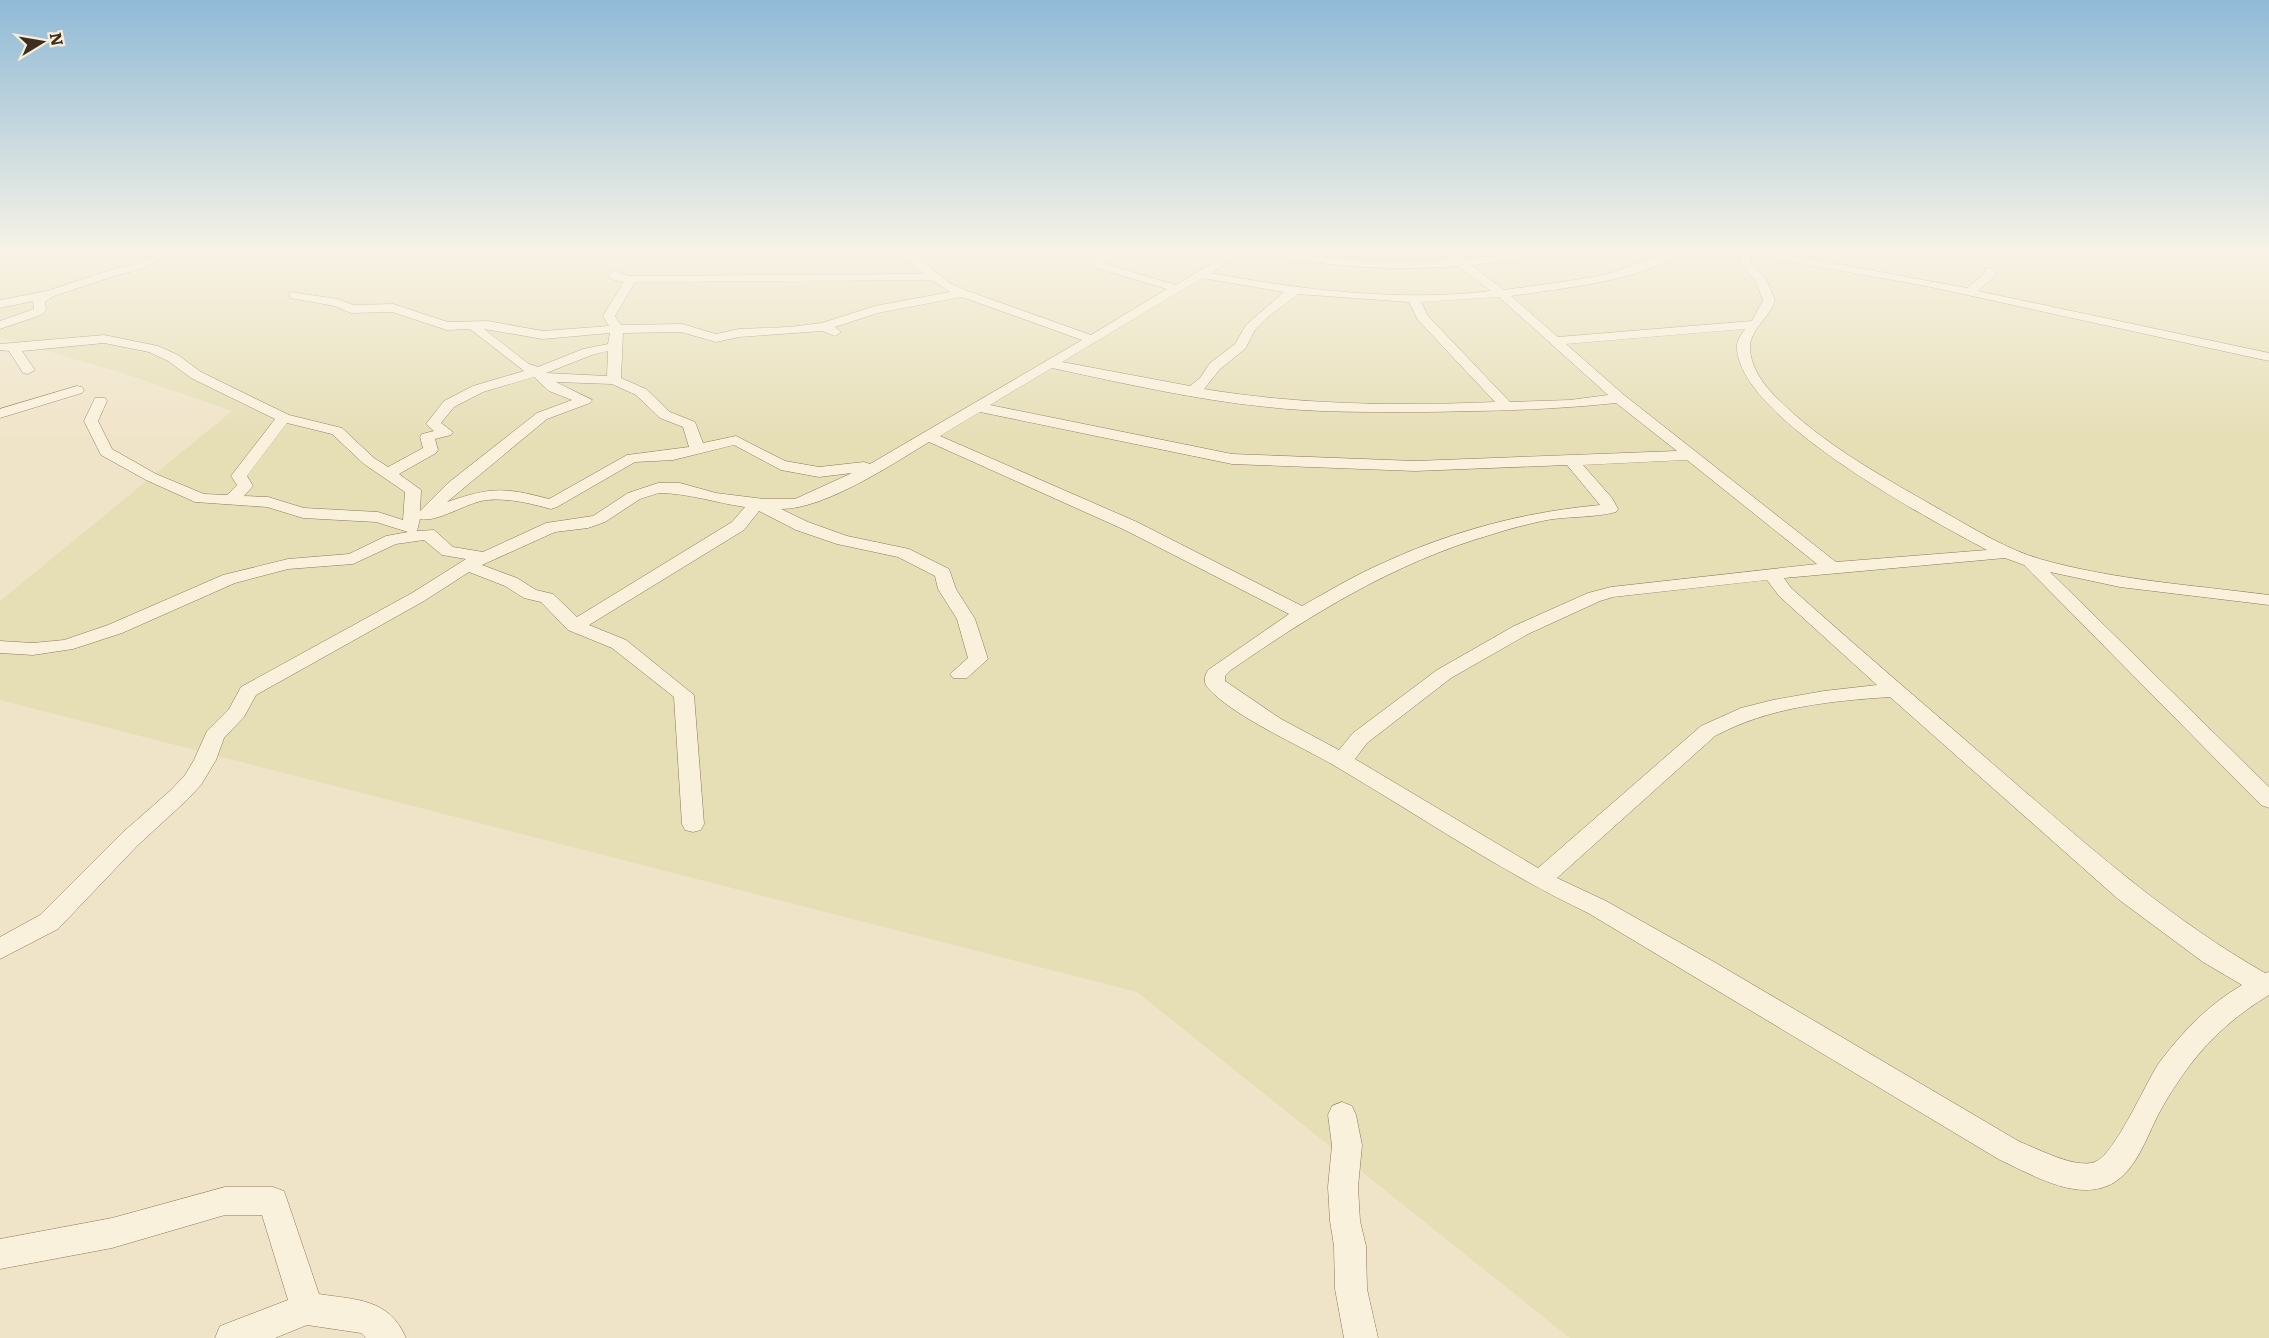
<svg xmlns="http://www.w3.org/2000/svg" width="2269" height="1338" font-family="Literata,serif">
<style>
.farmland{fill:#e6deb5}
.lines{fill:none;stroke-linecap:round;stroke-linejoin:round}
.minor-casing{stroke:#8d765c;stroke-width:1}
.minor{fill:#faf1dc;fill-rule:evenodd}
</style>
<rect width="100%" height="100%" fill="#f0e4c8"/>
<polygon class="farmland" points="0,253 2269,253 2269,1338 1570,1338 1137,992 0,700 0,601 232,411 125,374 0,337"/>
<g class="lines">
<g class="minor-casing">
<g id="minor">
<polygon points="161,253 175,253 139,270 117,275 54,296 45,302 46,310 41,315 0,329 0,321 34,309 33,301 0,308 0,300 47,291 110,270 132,265"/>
<path d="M901,253h12l36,30 16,7 126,45 76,-46 -70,-21 -4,-5 12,-10h12l-12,11 71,21 53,-32h13l-31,20c92,17 187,29 280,18l-33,-25c-63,5 -124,1 -186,-10l-5,-3h23l83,8 77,-1 -7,-7h12l8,6 56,-6h27l-5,3 -70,9 33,25c35,-5 72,-9 107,-17 22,-6 44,-20 66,-20 -25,27 -128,37 -166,43l47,41 194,-16 11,-21 -8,-20 -15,-15 -1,-12h10l2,11 15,15 9,21c-5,17 -25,30 -25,47 0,18 12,36 24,48 48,50 113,84 172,118 30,17 60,36 94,46 74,21 152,26 229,36v10l-149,-18 -70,-15 219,215v21l-8,-3 -237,-240 -19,-7 -221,20 7,10c76,68 154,134 231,201 79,68 152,132 243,184l4,-1v23c-31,19 -57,41 -79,70 -12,16 -23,33 -32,50 -16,32 -28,75 -72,75 -29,0 -60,-18 -86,-30l-412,-247c-88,-42 -168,-97 -253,-147 -34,-20 -103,-50 -128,-79 -4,-6 -2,-12 1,-17l81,-56 -164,-84 -196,-88c-38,23 -104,67 -148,67l27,13 39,14 62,13 40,20 7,20 19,30 13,40 -21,19h-14l-3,-4 18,-16 -11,-39 -19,-30 -3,-13 -37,-19 -61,-13 -41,-14 -37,-19 -15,19 -155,95 37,15 68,55 10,129 -3,6 -8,2 -8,-2 -3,-6 -8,-127 -62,-49 -44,-18 -27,-28 -17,-4 -19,-12 -36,-14 -45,29 -168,94 -12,22 -20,21 -8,22 -15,25 -14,15 -49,45 -80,84 -58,30v-22l40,-22 82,-82 49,-43 14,-15 9,-15 13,-29 22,-22 12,-22 171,-94 54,-34 -24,-4 -18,-15 -28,4 -43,20 -65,5 -53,14 -113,50 -49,16 -40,6 -33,-2v-12l33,2 31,-3 44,-15 115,-50 65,-16 61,-5 37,-18 22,-4 -32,-10 -73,-4 -36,-11 -72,-5 -49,-22 -45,-25 -17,-34 11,-23h10l2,3 -9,20 14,28 44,25 48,20 23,1 10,-10 -6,-9 44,-57 -84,-41 -23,-17 -19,-9 -45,-9 -82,8 13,19 -7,4 -5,-1 -14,-22 -9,-1v-6l104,-9 54,11 20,9 23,17 88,43 53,13 32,30 14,9 35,-19 -3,-11 2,-3 12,-3 -8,-7 18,-23 29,-15 51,-15 -54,-42 -23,1 -55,-18 -41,1 -16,-7 -45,-8v-6l48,7 15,6 40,-1 55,18 40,-1 55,10 66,-5 -6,-10 21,-34 -14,-3 -1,-5 6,-3 6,3 10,2 293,-2zM1202,278l82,14 -38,33 -11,19 -25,19 -10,15 -10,8 -128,-24zM932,280l18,12 -75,14 -53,17 -33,4 -50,2 -23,5 -34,-10 -61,1 -6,-9 20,-34zM1298,294l111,8 9,18 77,82c-98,4 -194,3 -291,-13l16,-20 25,-20 10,-19 14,-14zM962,297l120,43 -212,124 -6,-2 -45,5 -34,-6 -49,-25 -33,7 -8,-21 -25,-10 -24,-23 -25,-11 2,-45 58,-1 35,10 23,-5 83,-6 13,5 6,-4 -6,-5 43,-14zM1499,297l109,98 -38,5 -60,2 -82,-86 -7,-14zM484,329l59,10 67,-6 -2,11 -25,5 -45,18 -9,-3zM1745,329c-4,6 -9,12 -8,20 4,70 192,170 250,201l-151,12 -212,-167 -58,-51zM608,351l-1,25 -61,-3 46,-18zM1052,368c70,15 144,32 215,39 53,6 106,5 159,5 63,-1 127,-2 190,-9l61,48 -262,10 -183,-7 -242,-49zM534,377l15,14 23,9 -35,13 -89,70 -28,28 1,-21 -22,-16 37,-21 2,-3 -3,-11 16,-4 2,-3 -12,-9 13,-16 29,-15zM556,382l56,2 24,11 24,23 23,9 6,20 -62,8 -78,44c-45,-12 -58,-12 -102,3l100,-83 43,-16 2,-3zM980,412l252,52 183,7 152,-6 33,40c-76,7 -148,26 -217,58 -28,12 -54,28 -81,43l-165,-84 -197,-86zM287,423l45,11 32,30 41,28 -2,28 -25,-8 -74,-4 -36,-11 -24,-1 9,-10 -6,-10zM734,445l47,25 38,7 33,-4 -57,26h-31l-48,-6 -36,-10h-22l-30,10 -35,23 -47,7 -63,29 -30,-5 -19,-17 -17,1 3,-12c18,4 47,-17 67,-19 22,-2 42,3 64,9l6,-2 78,-45 38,-2zM1687,460l130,104 -206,23 -23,6 -74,33 -77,44 -84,63 -14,17 -58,-31 -56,-38v-5l6,-6c81,-56 163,-107 259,-135 18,-6 38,-11 57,-15 23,-4 47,-2 69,-8l2,-3 -6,-11 -29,-33zM659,493c29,0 57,10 86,14l-13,15 -155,95 -24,-23 -17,-4 -19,-12 -35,-13 73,-33 33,-4 17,-6 35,-23zM1767,580l12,16 98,89 -53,6 -51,9 -32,8 -40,18 -163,142 -183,-109 12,-16 84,-65 77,-44 72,-33 13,-4zM1890,697l228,202 85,63 39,23c-33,19 -60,47 -83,78 -14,21 -44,91 -64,99 -20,7 -56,-13 -75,-20l-304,-179 -110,-62 -49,-23 158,-142c54,-29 115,-35 175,-39z"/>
<polygon points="1754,253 1777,253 1967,288 1984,274 1985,269 1993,269 1996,275 1978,291 2269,353 2269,361 1926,286 1759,256"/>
<polygon points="77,386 82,387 84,390 82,393 0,418 0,409"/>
<polygon points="1342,1102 1352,1106 1356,1115 1362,1145 1358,1187 1360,1221 1366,1246 1367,1289 1378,1338 1344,1338 1335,1289 1334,1246 1330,1221 1328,1187 1332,1145 1328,1115 1332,1106"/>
<path d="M225,1187h48l11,4 35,103c37,6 70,4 87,44h-40l-5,-5 -54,-8 -32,13h-60l5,-12 68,-26 -26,-85h-37l-113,33 -112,21v-30l112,-21z"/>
</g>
</g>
<use href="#minor" class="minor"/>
</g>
<linearGradient id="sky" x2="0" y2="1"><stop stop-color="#8fbad6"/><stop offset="0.57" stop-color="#f8f3e6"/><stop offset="1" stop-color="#f8f3e6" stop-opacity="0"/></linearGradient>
<rect width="2269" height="440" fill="url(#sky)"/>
<g transform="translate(42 42) rotate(79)" stroke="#f7eed8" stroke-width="4.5" paint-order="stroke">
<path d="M0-4.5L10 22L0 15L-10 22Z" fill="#3d2e20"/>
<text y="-9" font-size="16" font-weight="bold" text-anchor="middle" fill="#3d2e20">N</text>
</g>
</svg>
